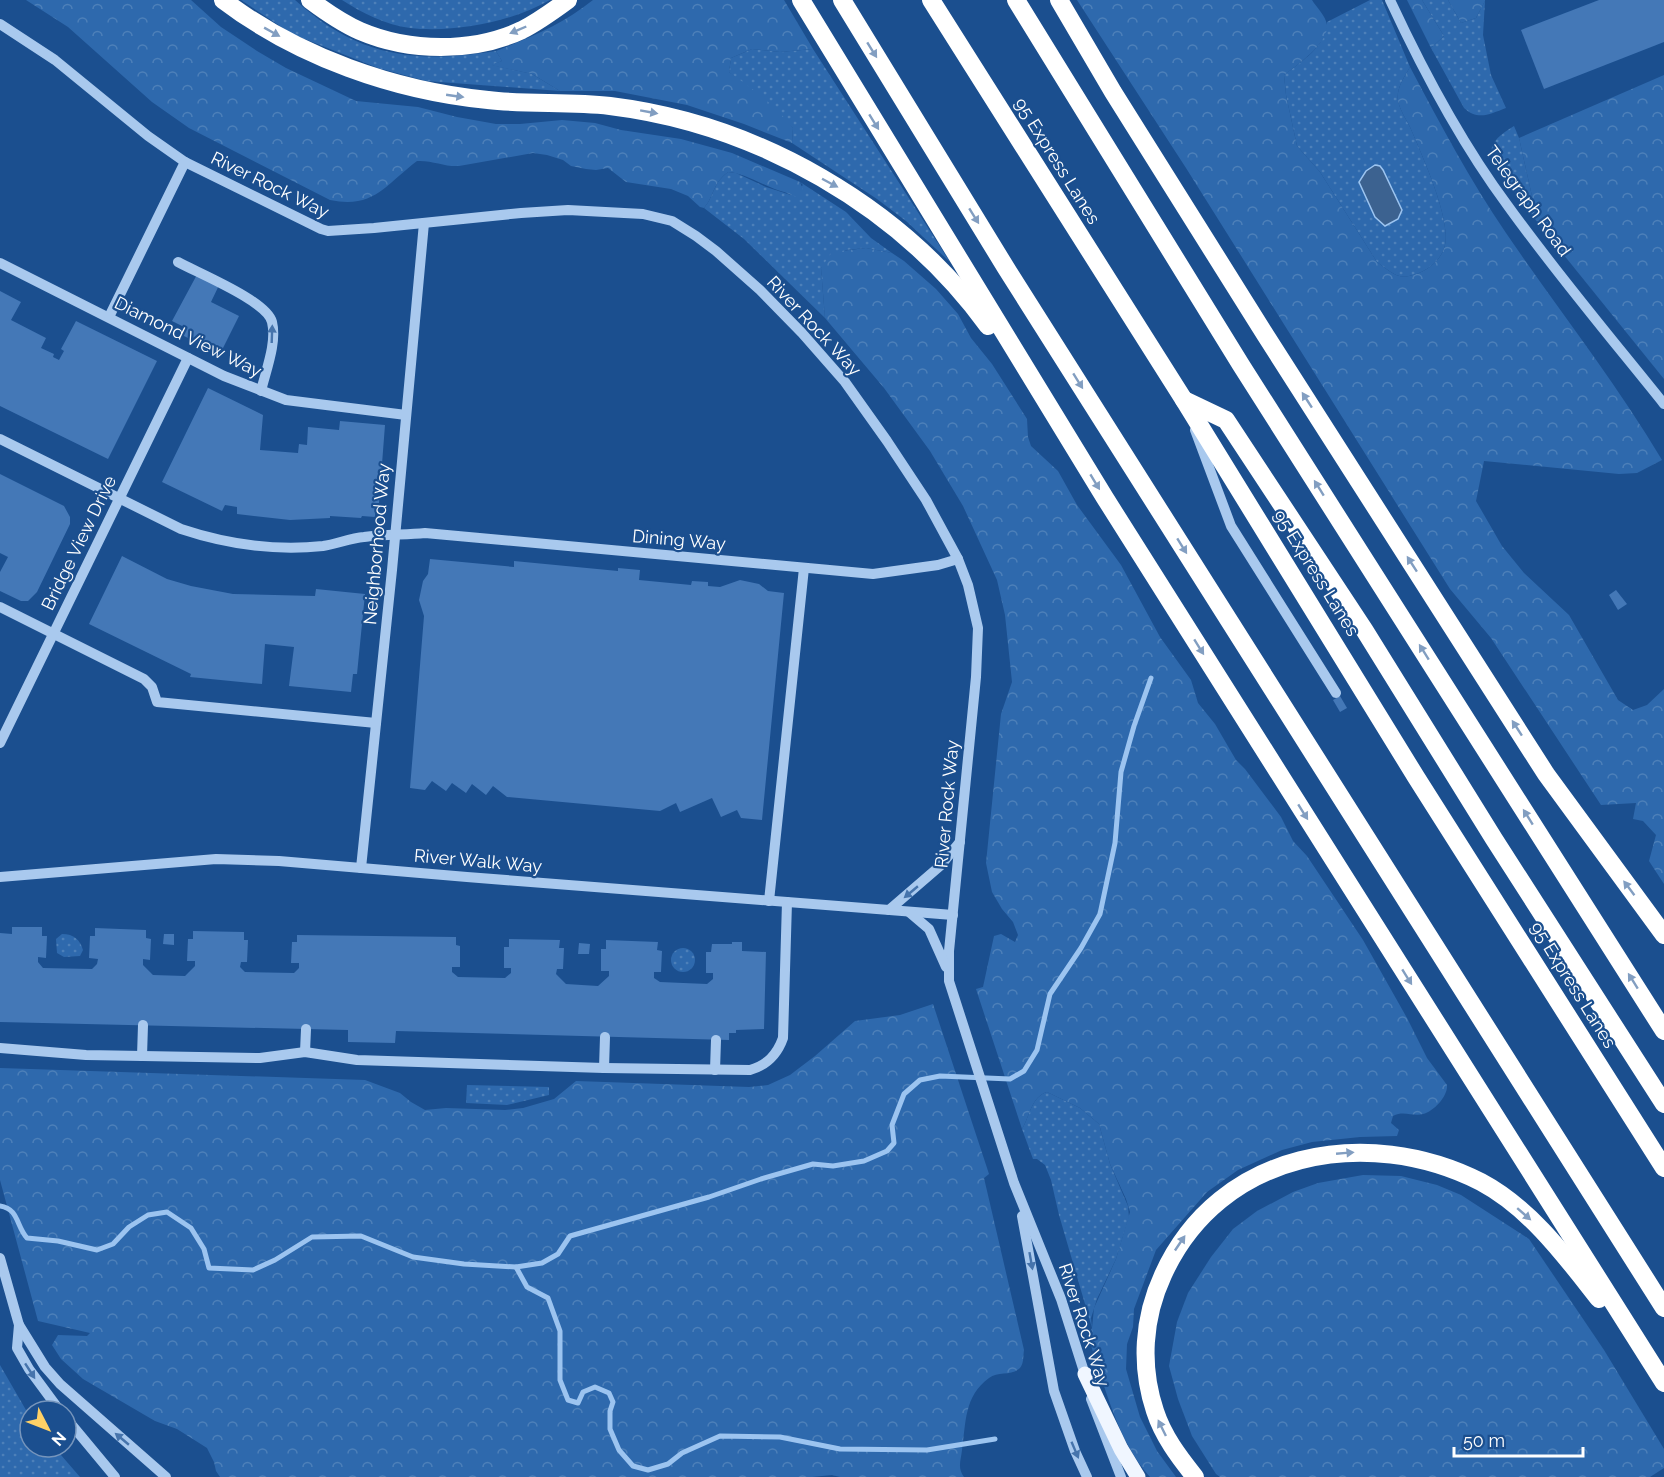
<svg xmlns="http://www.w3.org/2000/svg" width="1664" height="1477" font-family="Raleway,sans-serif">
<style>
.green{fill:url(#green-dots)}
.forest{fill:url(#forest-crowns)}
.water{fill:#3c6290;stroke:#9cc4f0;stroke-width:1.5}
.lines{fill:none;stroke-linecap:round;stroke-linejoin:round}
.stream{stroke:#9cc4f0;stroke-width:5}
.building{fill:#4478b7}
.minor{stroke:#a9c9ee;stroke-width:10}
.major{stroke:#f0f6ff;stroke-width:15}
.highway{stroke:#fff;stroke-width:18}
.oneway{fill:#829ec1}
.oneway2{fill:#4674ac}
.labels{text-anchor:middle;stroke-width:4.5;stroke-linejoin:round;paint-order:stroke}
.street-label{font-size:18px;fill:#fff;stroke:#1b4f8f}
</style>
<defs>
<pattern id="green-dots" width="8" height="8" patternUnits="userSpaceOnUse" patternTransform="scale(1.5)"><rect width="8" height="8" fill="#2e69ad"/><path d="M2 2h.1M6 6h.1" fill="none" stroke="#4d80b9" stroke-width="1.8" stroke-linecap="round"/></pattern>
<pattern id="forest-crowns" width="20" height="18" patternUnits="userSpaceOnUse" patternTransform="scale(1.5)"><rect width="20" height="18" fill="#2e69ad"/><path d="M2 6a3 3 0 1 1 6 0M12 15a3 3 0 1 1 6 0" fill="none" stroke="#4d80b9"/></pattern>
</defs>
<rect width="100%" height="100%" fill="#1b4f8f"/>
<g class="green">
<path d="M241,0h54c63,57 120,64 201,51l6,10 -10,4 40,9 28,17 -134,-10 -48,-13 -86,-34z"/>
<path d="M342,0h208c-38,22 -96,33 -140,28 -24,-3 -48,-15 -68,-28z"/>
<path d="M1370,0h12l28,67c-6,10 -14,22 -12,34 2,9 8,18 12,26 11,26 41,91 35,118 -4,17 -20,28 -36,31 -13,3 -22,-7 -32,-14l-57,-90 -23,-26 -11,-51 -2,-20c17,-13 43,-29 43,-53z"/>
<path d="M1422,0h26l13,23 15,-5 9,-17 -2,34 8,40 15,33c-16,6 -28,13 -42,0l-33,-60 13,-12z"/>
<polygon points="752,49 780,52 813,49 950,262 906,221 877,199 792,143 793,128 729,72 731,58"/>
<path d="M1514,126l5,12 19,85 -44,-58c-8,-21 3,-28 20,-39z"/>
<path d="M728,172l8,1 30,14 25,8 12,-10 -3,-3 46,30 25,26 21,15 -26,-5 -20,2 -25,18 4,50 -81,-79 -40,-31c11,-13 8,-24 24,-36z"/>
<path d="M62,934c12,0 18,6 21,16l-3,6 -16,1 -7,-4 -1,-14z"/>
<circle cx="683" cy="960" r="12"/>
<polygon points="467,1085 549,1087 549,1095 507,1105 466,1103"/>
<path d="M1047,1092l33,16 19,16 11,40 18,42 1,11 -13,42 -19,40 -6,19 1,10 -33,-113 -8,-35 -6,-15 -8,-6h-4l-11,-30c8,-13 9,-32 25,-37z"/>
<polygon points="0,1365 30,1417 30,1447 54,1447 80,1477 0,1477"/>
</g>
<g class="forest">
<path d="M26,0h165l30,27 36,24 29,17 70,33 62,6 39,10 39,7h24l42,-4 33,3 26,7 60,9 51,14 68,29 4,11 -2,3c-7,2 -11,-2 -18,-4 -17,-4 -41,-20 -56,-20 -16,12 -13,23 -24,36l-4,-1 -12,-11 -17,-7 -45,-7 -18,-14 -12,2 -10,-1 -15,-3 -8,-6 -16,-5 -14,-2 -74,13c-14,1 -27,-6 -42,-5 -32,24 -43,48 -87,39l-141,-72 -37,-26 -84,-75z"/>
<path d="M593,0h191l29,49 -33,3 -28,-3 -21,9 -2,14c25,18 44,31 64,56l-1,15 -48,-19 -57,-19 -72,-14h-55l-28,-17 -42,-9 12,-4 -6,-10c36,-14 67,-27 97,-51z"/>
<path d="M1077,0h235c4,7 14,16 15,25 2,18 -30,40 -43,50l2,20 11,51 23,26 57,90c10,7 19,17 32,14 16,-3 32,-14 36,-31 6,-27 -24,-92 -35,-118 -4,-8 -10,-17 -12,-26 -2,-12 6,-24 12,-34 30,57 60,113 96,166 52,76 109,148 156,227l-25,13 -18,1 -135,-13 -8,40 26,45 22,27 45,42 49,85 15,10 14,-5 17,-16v195l-15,-23 7,-26 -13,-14 -10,-2 3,-16 -35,2 -110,-167 -41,-49 -264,-421z"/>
<polygon points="1407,0 1422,0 1444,36 1431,48"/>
<polygon points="1448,0 1485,0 1485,1 1476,18 1461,23"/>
<polygon points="1664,75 1664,379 1538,223 1519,138"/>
<path d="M866,248l26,5 12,8 32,28 22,25 13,24 21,26 35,55 1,18 3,9 27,25 19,34 44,60 39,72 31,43 7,23 17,21 21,36 9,9 36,48 12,24 14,15 56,84 44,78 20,40 20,27c1,11 -13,26 -24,29 -10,3 -19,-4 -30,2l-2,7 8,7 -2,6 -37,1 -48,5 -30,8 -44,20 -31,22 -51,58 -22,59 -1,18 -6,17 -1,25 14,48 17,34 19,26h-26c-34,-38 -45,-92 -62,-140l4,-9 2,-20 22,-49 14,-47 -4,-13 -16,-35 -11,-40 -19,-16 -33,-16c-16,5 -17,24 -25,37l-46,-140 7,-2 11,-51 7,-2 14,8 3,-7 -5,-13 -11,-13 -10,-17 -6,-29 15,-149 11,-32 -7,-67 -8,-35 -34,-74 -33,-55 -46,-63 -59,-70 -4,-50 11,-16z"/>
<path d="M933,1004l56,170 -5,4 40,172c-1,6 0,13 -4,18 -8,8 -22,3 -31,10 -25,18 -23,45 -27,72 -1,10 -5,18 2,27h-124l-8,-2 -20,2h-592l-4,-6 -2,-9 -7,-14 -30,-19 -22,-8 -72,-42 -22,-20 -9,-14 6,-10 29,1 3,-3 -52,-12 -38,-141v-112l365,12 35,13 11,9 14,8 21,-2 59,2 18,-2 31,-9 22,-18 173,6 19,-2 22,-10 25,-19 40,-35 45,-6z"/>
<polygon points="1363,1175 1401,1176 1437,1185 1461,1195 1529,1239 1604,1350 1664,1449 1664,1468 1650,1477 1220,1477 1216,1474 1192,1436 1178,1399 1169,1366 1177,1322 1188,1293 1211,1257 1233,1229 1257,1211 1293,1192 1318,1183"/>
</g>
<polygon class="water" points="1375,165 1380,166 1383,170 1402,210 1398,219 1385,226 1375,217 1359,182 1366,171"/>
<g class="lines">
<g class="stream">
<path d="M0,1206c19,3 16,20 27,32l31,3 39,9 16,-6 16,-17 19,-12 19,-3 24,16 13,21 5,19 44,2 22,-10 37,-23 49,-1 52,21 51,7 52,3 26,-4 16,-9 12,-18 139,-39 52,-18 52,-15 20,2 31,-5 23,-10 7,-8 -2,-18 12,-31 16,-14 20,-4 70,3 14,-8 13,-21 13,-56 31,-46 19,-34 15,-71 6,-71 13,-46 17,-48"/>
<polyline points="516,1267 527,1287 548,1298 560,1331 560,1380 568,1400 578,1403 583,1392 595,1387 609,1393 613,1402 610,1411 610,1429 619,1450 633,1466 648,1470 668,1464 682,1453 720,1436 780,1437 840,1449 927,1450 995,1439"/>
</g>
</g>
<g class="building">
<polygon points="1599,0 1664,0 1664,42 1544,89 1521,30"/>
<polygon points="200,269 222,279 211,302 239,316 220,354 182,335 186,328 172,321"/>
<polygon points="0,291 21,302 11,320 46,338 41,348 54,354 53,357 59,360 64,351 61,349 76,321 157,361 108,459 0,406"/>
<polygon points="208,388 263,415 260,450 298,453 299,444 307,445 308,427 339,430 340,421 385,425 379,503 376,503 375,517 362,516 361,518 330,516 330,518 290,520 237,514 237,507 225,505 222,511 162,482"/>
<polygon points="0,474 64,506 70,517 70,524 37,592 28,601 21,601 0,591 0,572 8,557 0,553"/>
<polygon points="122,556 167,579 191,586 233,594 315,596 316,589 365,594 357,674 353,674 351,692 289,686 294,647 265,644 262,684 190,677 191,674 89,624"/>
<polygon points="430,559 514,567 514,561 618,571 618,568 640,570 639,580 691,585 692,581 708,582 708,586 720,587 740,580 759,584 768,591 784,593 762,820 741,818 737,810 721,817 712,798 680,812 676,803 660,811 507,797 493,786 486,795 472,784 466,793 452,783 446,791 432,781 425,790 410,788 424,616 419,600 423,581 428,574"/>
<polygon points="1616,590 1627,604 1618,610 1609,595"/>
<polygon points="1340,696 1347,708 1340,712 1333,700"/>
<polygon points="12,927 42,927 42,936 47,936 46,958 38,957 38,962 43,968 92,969 97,964 98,959 89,958 90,936 95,936 95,928 146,930 146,938 151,939 150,960 143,959 143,965 153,975 185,976 195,966 195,961 187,961 188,939 193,939 193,931 244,932 244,940 248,940 247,962 241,962 240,967 245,972 294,973 299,968 299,963 291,963 292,942 297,942 297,935 456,937 456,945 460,946 460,967 452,967 452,972 458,977 505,978 511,973 511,968 504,968 504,947 509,947 509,939 560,940 559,948 564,948 563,969 557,969 556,974 566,984 598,986 609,976 609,971 601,971 601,949 606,949 606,940 658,942 657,950 662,951 661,972 654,972 654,978 660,982 707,984 713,979 713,973 706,973 706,952 711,952 712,944 732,944 732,942 742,942 742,951 766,952 764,1029 736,1030 736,1033 729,1033 729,1040 396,1031 395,1043 348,1042 348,1030 0,1022 0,933 12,934"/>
<polygon points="164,934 174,934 174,945 163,944"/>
<polygon points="579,943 590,944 589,954 578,954"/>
</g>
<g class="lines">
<g class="minor">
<path d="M1390,0c33,71 71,143 118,206 49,68 103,132 156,198"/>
<polyline points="0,24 55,60 148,136 185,162 321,229 328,231 374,228 521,213 568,210 643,214 672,221 696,236 716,251 760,290 802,333 845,382 887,441 926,500 958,559 968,585 978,628 976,677 949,951 949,981 1014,1183 1061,1299 1087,1381"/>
<path d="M178,262c20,11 89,39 94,60 5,21 -6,48 -11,69"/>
<polyline points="0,263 224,376 286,400 406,415"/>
<polyline points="109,317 185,162"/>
<polyline points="1195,430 1231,526 1336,693"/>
<path d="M0,439l181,90c45,15 94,22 142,17 14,-2 27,-8 41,-9 20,-3 41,-2 61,-4l448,41 65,-9 20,-6"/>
<polyline points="0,607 144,679 152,687 157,702 376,723"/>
<polyline points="0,743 188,358"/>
<polyline points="361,868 392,570 424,223"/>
<polyline points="0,877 216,859 279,861 467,877 953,915"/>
<polyline points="769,901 804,568"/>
<polyline points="889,910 940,866 960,842"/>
<polyline points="909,912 929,929 946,967"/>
<path d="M0,1048l86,7 174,3 45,-6 52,8 247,8 146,2c17,-5 27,-15 33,-32l4,-136"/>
<polyline points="305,1052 306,1029"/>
<polyline points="142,1056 143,1025"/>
<polyline points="604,1068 605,1037"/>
<polyline points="715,1070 716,1040"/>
<polyline points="1022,1216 1054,1391 1075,1451 1087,1477"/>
<polyline points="0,1258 19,1325 17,1348 29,1369 60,1411"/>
<polyline points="19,1325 45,1367 60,1384 166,1477"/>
<polyline points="1091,1399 1121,1477"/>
<polyline points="66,1418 115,1477"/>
</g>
<polyline class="major" points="1085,1374 1121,1449 1138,1477"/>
<g class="highway">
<path d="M223,0c75,57 172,91 265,100 40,5 81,1 122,6 147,18 291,100 378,220"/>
<path d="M310,0c16,12 32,23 50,31 49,21 113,22 162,-1 16,-8 31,-19 46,-30"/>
<polyline points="801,0 1105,498 1664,1383"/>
<polyline points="842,0 1006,268 1664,1308"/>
<polyline points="931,0 1184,400 1416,777 1664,1168"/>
<polyline points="1016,0 1241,365 1664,1031"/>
<polyline points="1059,0 1113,92 1266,336 1546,774 1664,935"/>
<polyline points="1184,400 1226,420 1365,631 1494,839 1664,1104"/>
<path d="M1195,1477c-16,-20 -32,-41 -40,-66 -15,-45 -12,-93 8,-136 56,-124 204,-151 318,-93 49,26 85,75 118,117"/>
</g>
</g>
<defs><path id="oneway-solid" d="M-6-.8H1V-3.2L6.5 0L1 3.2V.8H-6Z" transform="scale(1.5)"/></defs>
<g class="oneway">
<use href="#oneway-solid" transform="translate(518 30) rotate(157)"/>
<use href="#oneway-solid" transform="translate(272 32) rotate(29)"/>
<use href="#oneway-solid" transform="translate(872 50) rotate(58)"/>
<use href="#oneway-solid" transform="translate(455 96) rotate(8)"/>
<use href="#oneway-solid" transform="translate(649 112) rotate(10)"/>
<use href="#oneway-solid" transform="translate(874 122) rotate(58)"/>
<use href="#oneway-solid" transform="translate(830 183) rotate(28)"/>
<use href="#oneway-solid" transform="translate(974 216) rotate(58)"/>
<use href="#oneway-solid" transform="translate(1078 381) rotate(58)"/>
<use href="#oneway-solid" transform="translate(1307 400) rotate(-123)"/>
<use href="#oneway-solid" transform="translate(1095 482) rotate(59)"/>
<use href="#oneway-solid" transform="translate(1319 488) rotate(-122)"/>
<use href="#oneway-solid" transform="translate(1182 546) rotate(58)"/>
<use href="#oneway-solid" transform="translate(1412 564) rotate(-123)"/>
<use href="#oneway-solid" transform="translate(1199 647) rotate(58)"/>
<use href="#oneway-solid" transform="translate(1424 652) rotate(-122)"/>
<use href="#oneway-solid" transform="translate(1517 728) rotate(-123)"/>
<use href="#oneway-solid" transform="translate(1303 812) rotate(58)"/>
<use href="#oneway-solid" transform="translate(1528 817) rotate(-122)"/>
<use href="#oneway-solid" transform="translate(1629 888) rotate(-127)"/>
<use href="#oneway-solid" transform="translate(1407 977) rotate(58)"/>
<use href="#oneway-solid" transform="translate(1633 981) rotate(-122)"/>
<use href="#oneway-solid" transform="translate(1345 1153) rotate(-5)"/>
<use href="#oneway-solid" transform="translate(1524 1214) rotate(41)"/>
<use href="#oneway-solid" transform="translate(1180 1243) rotate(-56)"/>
<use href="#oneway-solid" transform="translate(1162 1428) rotate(-116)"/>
</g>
<g class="oneway2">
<use href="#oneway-solid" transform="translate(272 334) rotate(-88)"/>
<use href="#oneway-solid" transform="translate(911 892) rotate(140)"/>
<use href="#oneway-solid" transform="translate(1031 1261) rotate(80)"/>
<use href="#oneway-solid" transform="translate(30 1371) rotate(57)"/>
<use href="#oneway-solid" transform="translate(122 1439) rotate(-140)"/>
<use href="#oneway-solid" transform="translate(1075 1450) rotate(67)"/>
</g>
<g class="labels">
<g class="street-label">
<text transform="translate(1057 161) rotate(58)" y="6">95 Express Lanes</text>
<text transform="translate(270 185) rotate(26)" y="6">River Rock Way</text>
<text transform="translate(1528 201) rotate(54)" y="6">Telegraph Road</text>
<text transform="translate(814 326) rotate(47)" y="6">River Rock Way</text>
<text transform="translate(188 337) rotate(26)" y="6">Diamond View Way</text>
<text transform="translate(679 540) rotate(5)" y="6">Dining Way</text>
<text transform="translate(79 543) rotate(-64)" y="6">Bridge View Drive</text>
<text transform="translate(377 544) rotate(-85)" y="6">Neighborhood Way</text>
<text transform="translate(1316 573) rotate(58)" y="6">95 Express Lanes</text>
<text transform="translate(947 804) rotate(-85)" y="6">River Rock Way</text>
<text transform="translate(478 861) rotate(5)" y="6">River Walk Way</text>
<text transform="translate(1573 985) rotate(58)" y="6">95 Express Lanes</text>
<text transform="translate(1084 1325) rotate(72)" y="6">River Rock Way</text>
</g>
</g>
<g transform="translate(48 1429) rotate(132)"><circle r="28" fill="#1b4f8f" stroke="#7695bc" stroke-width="1.5"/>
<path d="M0-4.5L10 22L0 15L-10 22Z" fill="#ffd166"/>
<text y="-9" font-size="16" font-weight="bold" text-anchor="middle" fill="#ffffff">N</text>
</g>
<path d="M1454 1447v9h129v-9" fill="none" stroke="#ffffff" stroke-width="3"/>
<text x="1463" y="1447" font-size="18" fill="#ffffff" stroke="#1b4f8f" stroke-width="4.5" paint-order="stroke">50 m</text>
</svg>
